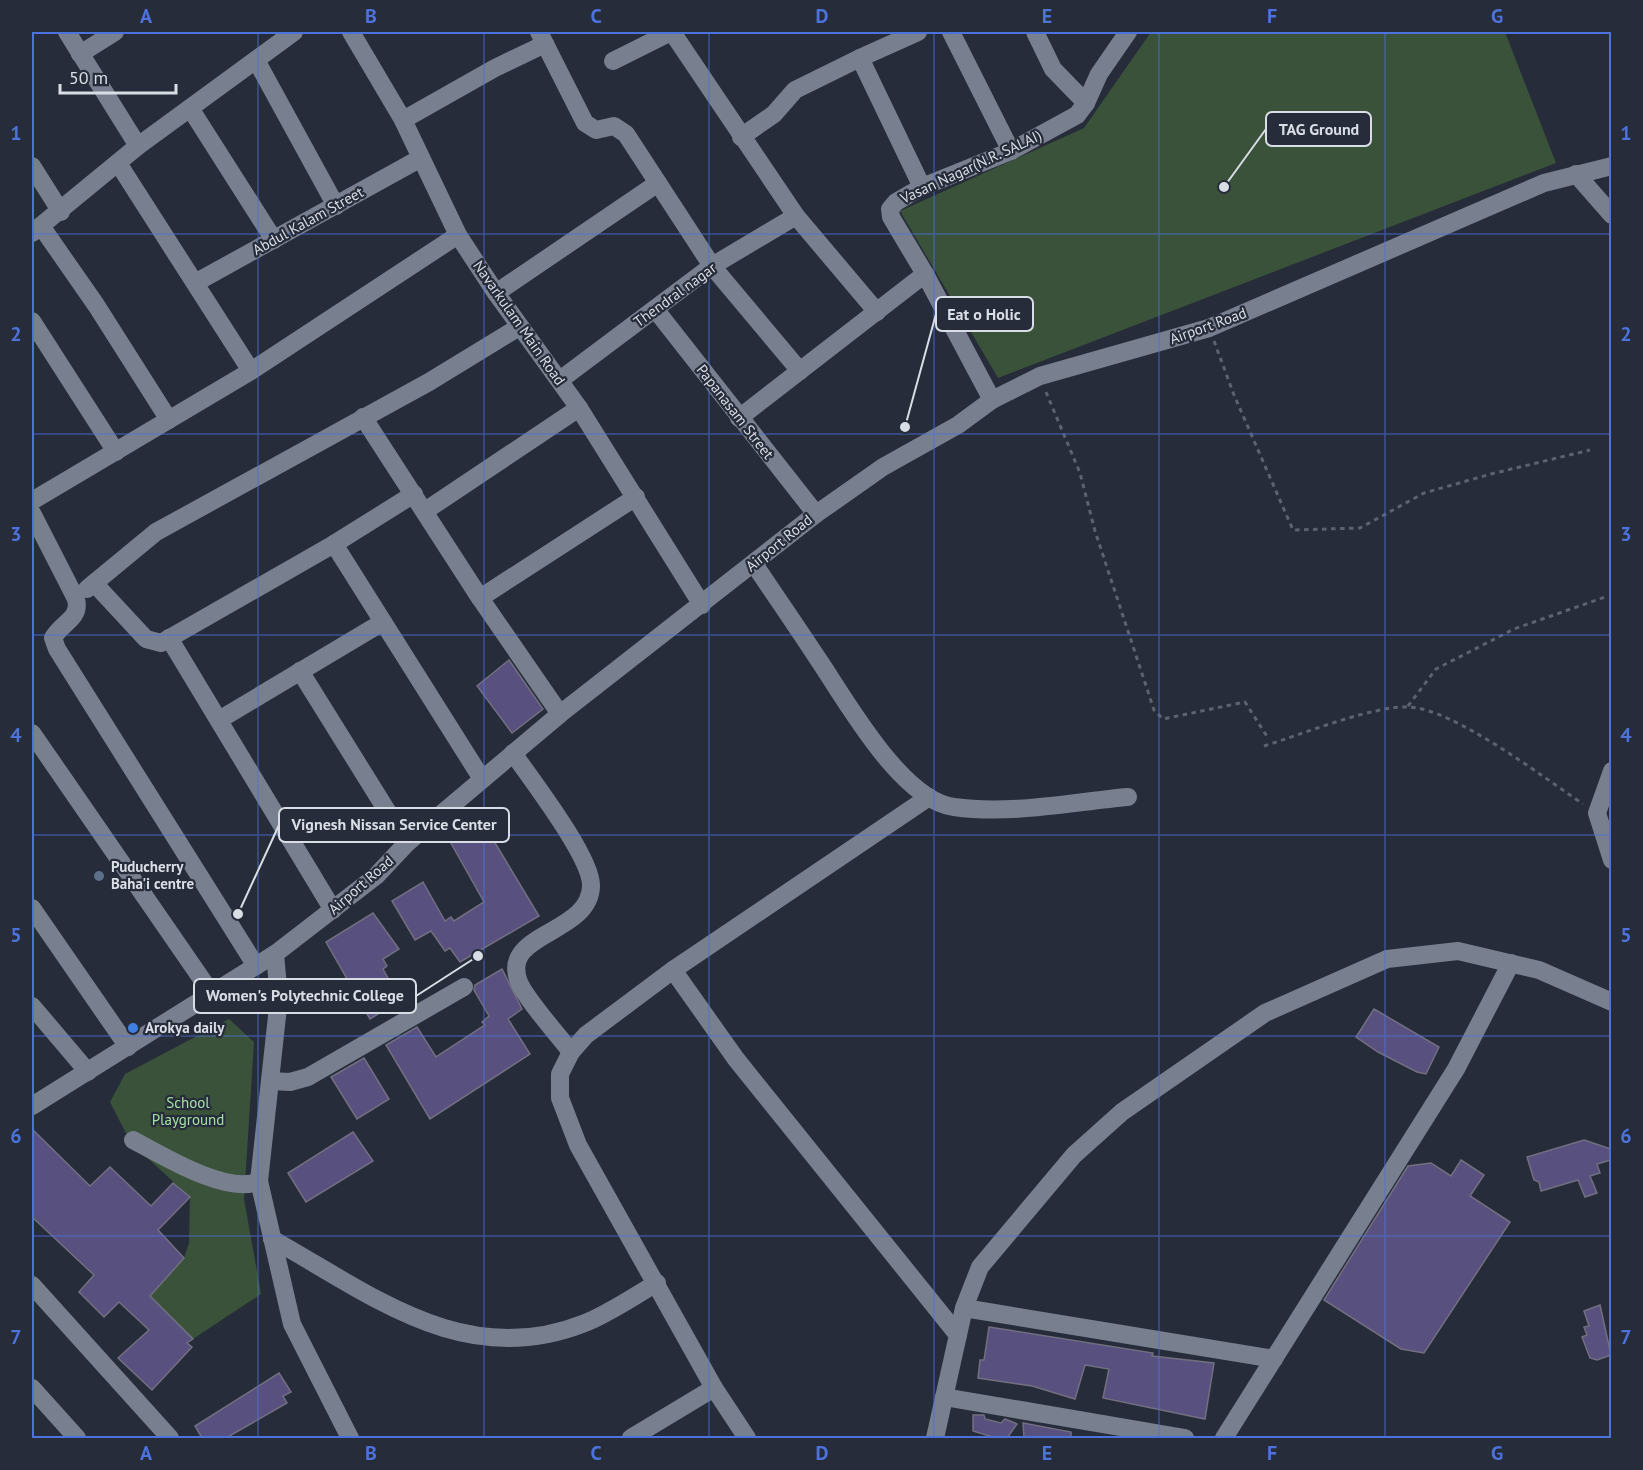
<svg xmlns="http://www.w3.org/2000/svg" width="1643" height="1470" font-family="'PT Sans',sans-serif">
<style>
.green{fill:#395239}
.building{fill:#58507e;stroke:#716f80;stroke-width:1.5}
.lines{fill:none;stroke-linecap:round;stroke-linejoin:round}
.path{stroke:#5d626e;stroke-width:3;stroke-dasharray:4.5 4.5;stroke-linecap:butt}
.minor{stroke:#787f8f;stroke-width:18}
.grid{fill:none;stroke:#4c72dc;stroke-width:1.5;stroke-opacity:0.55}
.service-dot{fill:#5c6f8a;stroke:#272c3a;stroke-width:2}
.shop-dot{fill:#3f7fe0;stroke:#272c3a;stroke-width:2}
.labels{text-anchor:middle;stroke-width:4.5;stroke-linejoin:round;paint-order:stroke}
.street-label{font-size:15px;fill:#d9dde6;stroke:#272c3a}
.poi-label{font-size:15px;font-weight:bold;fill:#d9dde6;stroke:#272c3a;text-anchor:start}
.park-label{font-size:15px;fill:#a4e1a4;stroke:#272c3a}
.leader{fill:none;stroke:#d9dde6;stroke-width:2}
.callout-dot{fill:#d9dde6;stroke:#272c3a;stroke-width:2}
.callout{fill:#272c3a;stroke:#d9dde6;stroke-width:2}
.callout-label{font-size:16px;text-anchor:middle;font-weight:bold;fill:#d9dde6}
.neatline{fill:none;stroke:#4c72dc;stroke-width:2}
.grid-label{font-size:20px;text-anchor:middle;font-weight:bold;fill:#4c72dc}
</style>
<rect width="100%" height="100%" fill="#272c3a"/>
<g class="green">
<polygon points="1151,32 1505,32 1556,163 998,378 900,211 1084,128"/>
<polygon points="229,1019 254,1042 244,1199 261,1294 193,1339 150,1296 184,1258 189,1243 190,1197 131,1143 110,1102 125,1074"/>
</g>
<g class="building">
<polygon points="509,660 543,709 512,733 477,686"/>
<polygon points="474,808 539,916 460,962 450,948 445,951 431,931 415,940 392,901 423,882 445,921 451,917 454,921 484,902 443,829"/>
<polygon points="373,913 399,949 383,959 387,966 383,969 400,1000 370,1019 326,942"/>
<polygon points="502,969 522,1009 508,1019 530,1054 430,1119 386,1045 417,1027 436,1057 485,1025 482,1022 489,1016 474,990 475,985"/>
<polygon points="1374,1009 1439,1047 1426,1074 1417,1072 1378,1052 1356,1037"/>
<polygon points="364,1058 389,1099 357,1119 331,1077"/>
<polygon points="32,1129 90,1186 110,1167 151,1206 173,1183 190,1197 158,1230 184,1258 150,1296 193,1339 187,1343 192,1347 152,1390 118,1358 149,1330 119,1302 104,1317 79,1292 94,1275 32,1217"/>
<polygon points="353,1132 373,1161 306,1202 288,1173"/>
<polygon points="1584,1140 1611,1149 1611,1160 1597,1164 1600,1173 1590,1176 1597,1193 1585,1197 1578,1180 1541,1191 1539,1182 1534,1180 1527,1157"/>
<polygon points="1461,1160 1484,1175 1470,1196 1510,1222 1424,1353 1401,1349 1324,1300 1408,1166 1431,1163 1451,1176"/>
<polygon points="1600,1305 1611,1355 1597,1360 1590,1358 1582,1337 1587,1335 1584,1327 1589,1326 1584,1311"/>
<polygon points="989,1327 1153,1353 1152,1356 1214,1363 1205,1419 1103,1398 1109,1369 1085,1365 1075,1399 1032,1386 978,1378 980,1360 984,1360"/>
<polygon points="279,1373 291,1392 283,1396 287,1403 226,1438 202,1438 195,1426"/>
<polygon points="973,1415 984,1415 985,1419 1001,1423 1005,1419 1017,1424 1007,1438 996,1438 973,1431"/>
<polygon points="1023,1423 1071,1432 1071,1438 1024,1438"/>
</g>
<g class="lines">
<g class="path">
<polyline points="1214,341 1234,395 1293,530 1360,528 1424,493 1491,474 1590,450"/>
<polyline points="1046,392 1080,473 1095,531 1154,710 1163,719 1245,702 1268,738"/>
<polyline points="1408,706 1436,669 1514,629 1605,597"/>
<path d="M1264,746c36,-11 110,-41 145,-39 45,2 134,70 174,97"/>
</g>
<g class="minor">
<polyline points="67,32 138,146"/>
<polyline points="351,32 403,120 458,235 496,293 579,408 702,605"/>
<polyline points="539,32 585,123 596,130 614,126 626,134 712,266 800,371"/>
<polyline points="672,32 796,216 877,312"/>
<polyline points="951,32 1011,151"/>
<polyline points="1035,32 1053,69 1086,103"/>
<polyline points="80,54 115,32"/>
<polyline points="860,58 918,32"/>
<polyline points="256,60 336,206"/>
<polyline points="613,61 671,32"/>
<polyline points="190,108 274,240"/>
<polyline points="403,120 495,68 545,44"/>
<polyline points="741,137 774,114 795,90 860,58 922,187"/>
<polyline points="118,163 251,371"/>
<polyline points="32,166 61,212"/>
<polyline points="1576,174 1612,215"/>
<polyline points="41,226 96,305 169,420"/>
<polyline points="32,233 138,146 294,32"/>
<polyline points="195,283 421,158"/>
<polyline points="496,293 658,183"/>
<polyline points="655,309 816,514"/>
<polyline points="32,321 116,452"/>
<polyline points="560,380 712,266 796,216"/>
<polyline points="992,400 925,274 891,217 890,209 896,202 922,187 1011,151 1077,115 1086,103 1099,74 1128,32"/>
<polyline points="363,417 480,598 560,714"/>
<polyline points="739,418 925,274"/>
<polyline points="32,501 251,371 458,235"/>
<polyline points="425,511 579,408"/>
<path d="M32,513l44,86c5,20 -14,23 -23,39l4,11 199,317"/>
<polyline points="334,544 414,494"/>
<path d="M754,564c21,31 43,63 64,95 28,41 83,141 136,148 57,8 118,-5 174,-10"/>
<polyline points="94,583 146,639 161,643 334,544 482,779"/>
<polyline points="87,589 156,532 429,382 519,327"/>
<polyline points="480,598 636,497"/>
<polyline points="169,638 333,910"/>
<polyline points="300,671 407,843"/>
<polyline points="219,720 383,622"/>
<polyline points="32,733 212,994"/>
<path d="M513,753c18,26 79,105 78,133 -1,49 -92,46 -72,96 6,16 40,54 52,70"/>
<polyline points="1612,771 1597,813 1612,860"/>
<polyline points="32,908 128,1047"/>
<polyline points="275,954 279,998 259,1181 292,1324 350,1438"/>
<polyline points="673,970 736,1059 958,1335"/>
<polyline points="32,1006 88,1072"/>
<polyline points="270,1081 290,1082 308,1077 464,987"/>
<polyline points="32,1106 275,954 376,876 407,843 560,714 816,514 883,467 958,425 992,400 1040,376 1209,328 1544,183 1612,166"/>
<path d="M133,1140c28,15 95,56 126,41"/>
<path d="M272,1239c100,56 193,132 313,84 25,-10 49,-27 72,-40"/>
<polyline points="32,1285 170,1438"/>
<polyline points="964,1308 1274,1359"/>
<polyline points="32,1388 77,1438"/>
<polyline points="944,1397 1185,1438"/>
<polyline points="631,1438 714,1388"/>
<polyline points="747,1438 714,1388 578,1145 560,1098 560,1074 571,1052 586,1035 673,970 929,797"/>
<polyline points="935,1438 964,1308 980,1267 1074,1155 1122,1112 1265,1013 1387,959 1458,951 1539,970 1612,1002"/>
<polyline points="1224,1438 1456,1069 1511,963"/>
</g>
</g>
<path class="grid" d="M258,32v1406M484,32v1406M709,32v1406M934,32v1406M1159,32v1406M1385,32v1406M32,234h1580M32,434h1580M32,635h1580M32,835h1580M32,1036h1580M32,1236h1580"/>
<circle class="service-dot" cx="99" cy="876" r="6"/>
<circle class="shop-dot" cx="133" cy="1028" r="6"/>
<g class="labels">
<g class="street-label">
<text transform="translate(971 167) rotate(-25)" y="5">Vasan Nagar(N.R. SALAI)</text>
<text transform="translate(308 221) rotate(-29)" y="5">Abdul Kalam Street</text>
<text transform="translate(675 295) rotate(-36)" y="5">Thendral nagar</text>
<text transform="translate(519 323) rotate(55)" y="5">Navarkulam Main Road</text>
<text transform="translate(1208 326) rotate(-20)" y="5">Airport Road</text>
<text transform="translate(735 412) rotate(52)" y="5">Papanasam Street</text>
<text transform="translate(779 543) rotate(-39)" y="5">Airport Road</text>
<text transform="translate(361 885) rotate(-41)" y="5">Airport Road</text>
</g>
<g class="poi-label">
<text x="111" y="872">Puducherry<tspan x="111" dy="17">Baha'i centre</tspan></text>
<text x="145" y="1033">Arokya daily</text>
</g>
<g class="park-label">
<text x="188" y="1108">School<tspan x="188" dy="17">Playground</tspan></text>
</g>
</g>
<path class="leader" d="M1224 187L1266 129M905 427L936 314M238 914L279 825M478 956L416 996"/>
<g class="callout-dot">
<circle cx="1224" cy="187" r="6"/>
<circle cx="905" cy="427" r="6"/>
<circle cx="238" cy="914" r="6"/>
<circle cx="478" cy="956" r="6"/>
</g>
<g class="callout">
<rect x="1266" y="112" width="105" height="34" rx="6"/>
<rect x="936" y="297" width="97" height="34" rx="6"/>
<rect x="279" y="808" width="230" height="34" rx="6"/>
<rect x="194" y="979" width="222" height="34" rx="6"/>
</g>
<g class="callout-label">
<text x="1319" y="135">TAG Ground</text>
<text x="984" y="320">Eat o Holic</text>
<text x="394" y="830">Vignesh Nissan Service Center</text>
<text x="305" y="1001">Women's Polytechnic College</text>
</g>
<rect width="1643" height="1470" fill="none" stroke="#272c3a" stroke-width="66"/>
<path d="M60 84v9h116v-9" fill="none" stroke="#d9dde6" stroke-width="3"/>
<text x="69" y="84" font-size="18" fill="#d9dde6" stroke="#272c3a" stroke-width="4.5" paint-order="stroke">50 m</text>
<rect x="33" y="33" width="1577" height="1404" class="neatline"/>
<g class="grid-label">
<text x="146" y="23">A</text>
<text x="371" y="23">B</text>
<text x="596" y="23">C</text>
<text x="822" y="23">D</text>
<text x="1047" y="23">E</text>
<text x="1272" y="23">F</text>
<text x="1497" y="23">G</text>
<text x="16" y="140">1</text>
<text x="1626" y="140">1</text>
<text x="16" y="341">2</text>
<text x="1626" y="341">2</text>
<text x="16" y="541">3</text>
<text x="1626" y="541">3</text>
<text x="16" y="742">4</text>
<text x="1626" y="742">4</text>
<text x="16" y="942">5</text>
<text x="1626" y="942">5</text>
<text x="16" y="1143">6</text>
<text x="1626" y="1143">6</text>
<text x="16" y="1344">7</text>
<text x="1626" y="1344">7</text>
<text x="146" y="1460">A</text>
<text x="371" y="1460">B</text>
<text x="596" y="1460">C</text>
<text x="822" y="1460">D</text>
<text x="1047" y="1460">E</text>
<text x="1272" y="1460">F</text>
<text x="1497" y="1460">G</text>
</g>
</svg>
